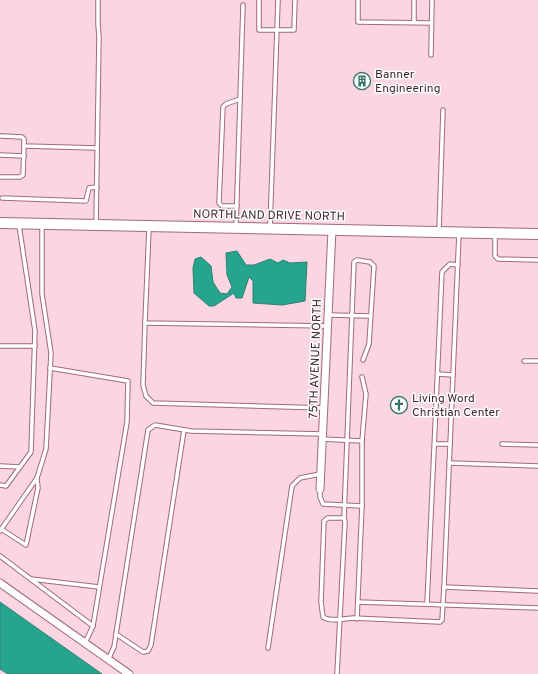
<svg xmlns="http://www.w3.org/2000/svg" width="538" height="674" font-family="Overpass,sans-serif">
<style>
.water{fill:#26a58e;stroke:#2d7f71}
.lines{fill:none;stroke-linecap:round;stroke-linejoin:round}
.lane-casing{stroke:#9f6a7c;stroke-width:5.5}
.street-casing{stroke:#9f6a7c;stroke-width:9}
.secondary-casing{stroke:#9f6a7c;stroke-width:12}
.lane{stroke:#fff;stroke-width:3.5}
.street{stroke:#fff;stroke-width:7}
.secondary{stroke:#fff;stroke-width:10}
.labels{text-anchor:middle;stroke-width:3;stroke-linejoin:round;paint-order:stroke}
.poi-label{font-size:12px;fill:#3d272e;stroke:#fff;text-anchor:start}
.street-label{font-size:12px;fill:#3d272e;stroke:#fff}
</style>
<rect width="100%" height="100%" fill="#fbd6e2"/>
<g class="water">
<polygon points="237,251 246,265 254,265 270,259 278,263 283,260 290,263 307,262 305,301 282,305 253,303 253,281 249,277 242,298 236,298 234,293 214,306 209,306 194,293 193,268 195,259 201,257 211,266 213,282 220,293 227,294 232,287 227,275 226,253"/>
<polygon points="0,602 102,674 8,674 0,669"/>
</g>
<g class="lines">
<g class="lane-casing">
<g id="lane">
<polyline points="259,0 259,30 294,30 295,0"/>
<polyline points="358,0 358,22 431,23"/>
<polyline points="414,22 414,0"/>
<polyline points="431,55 432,0"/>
<polyline points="1,136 22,137 24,139 24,146 97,148"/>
<polyline points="0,155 24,156"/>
<polyline points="0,177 20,177 23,175 24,146"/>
<polyline points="2,198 86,201 89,188 97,187"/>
<polyline points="237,206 222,206 219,203 223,107 226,104 240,99"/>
<polyline points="96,225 99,37 98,24 98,0"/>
<polyline points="236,227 243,5"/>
<polyline points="149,228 145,323 327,326"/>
<polyline points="270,228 278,0"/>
<polyline points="439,231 443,110"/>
<polyline points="459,233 444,587 538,591"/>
<polyline points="495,233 495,256 498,259 538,260"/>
<polyline points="329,315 370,316"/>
<polyline points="145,323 143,385 146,396 153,403 324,408"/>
<polyline points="0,346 35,346"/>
<polyline points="524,361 538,361"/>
<polyline points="50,368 128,381 127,422 93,626"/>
<polyline points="438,374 453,375"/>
<polyline points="322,439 362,441"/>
<polyline points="435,444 450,444"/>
<polyline points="502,444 538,445"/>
<polyline points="449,463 538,466"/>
<polyline points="0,466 20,467"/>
<polyline points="0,485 6,486 31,452 35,331 19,225"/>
<polyline points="320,489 320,497 323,504 362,506"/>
<polyline points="344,518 354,262 357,260 370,262 374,266 369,344 363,360"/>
<polyline points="1,529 26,545 38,488 37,479"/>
<polyline points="0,531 37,478 46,449 51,353 42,294 42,225"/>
<polyline points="0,556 93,626 85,643"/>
<polyline points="31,579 99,587"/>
<polyline points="358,602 538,608"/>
<polyline points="427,604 442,272 450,264 458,265"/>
<polyline points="357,619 362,506 362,441 366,394 362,377"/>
<polyline points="116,634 143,652 148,651 151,645 184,430"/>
<polyline points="268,648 292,486 300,478 320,474"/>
<polyline points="108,660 114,647 148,430 155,425 191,431 323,434"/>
<path d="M337,674l8,-152 -1,-4h-16l-4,3 -3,81 2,15c7,5 21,2 30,1l87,4 2,-2 2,-33"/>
</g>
</g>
<g class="street-casing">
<g id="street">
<polyline points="320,489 332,230"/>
<polyline points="0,583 129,674"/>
</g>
</g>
<g class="secondary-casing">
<polyline id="secondary" points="0,223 538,234"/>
</g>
<use href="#lane" class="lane"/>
<use href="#street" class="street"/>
<use href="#secondary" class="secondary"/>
</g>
<defs>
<g id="building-ring" transform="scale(0.9)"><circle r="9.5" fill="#fff" stroke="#317566" stroke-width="1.5"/><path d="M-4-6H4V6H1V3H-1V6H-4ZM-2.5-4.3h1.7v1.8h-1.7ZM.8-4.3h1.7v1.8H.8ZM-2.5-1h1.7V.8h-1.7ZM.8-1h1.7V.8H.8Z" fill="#317566"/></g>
<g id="church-ring" transform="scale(0.9)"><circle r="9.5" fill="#fff" stroke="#317566" stroke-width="1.5"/><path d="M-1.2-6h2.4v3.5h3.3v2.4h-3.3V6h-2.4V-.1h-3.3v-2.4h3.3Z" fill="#317566"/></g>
</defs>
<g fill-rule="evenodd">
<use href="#building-ring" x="362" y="81"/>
<use href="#church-ring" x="399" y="405"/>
</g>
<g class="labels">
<g class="poi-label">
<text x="375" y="78">Banner<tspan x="375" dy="14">Engineering</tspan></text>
<text x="412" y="402">Living Word<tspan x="412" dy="14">Christian Center</tspan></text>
</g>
<g class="street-label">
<text transform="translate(269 215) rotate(1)" y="4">NORTHLAND DRIVE NORTH</text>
<text transform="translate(315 359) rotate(-88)" y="4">75TH AVENUE NORTH</text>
</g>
</g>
</svg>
